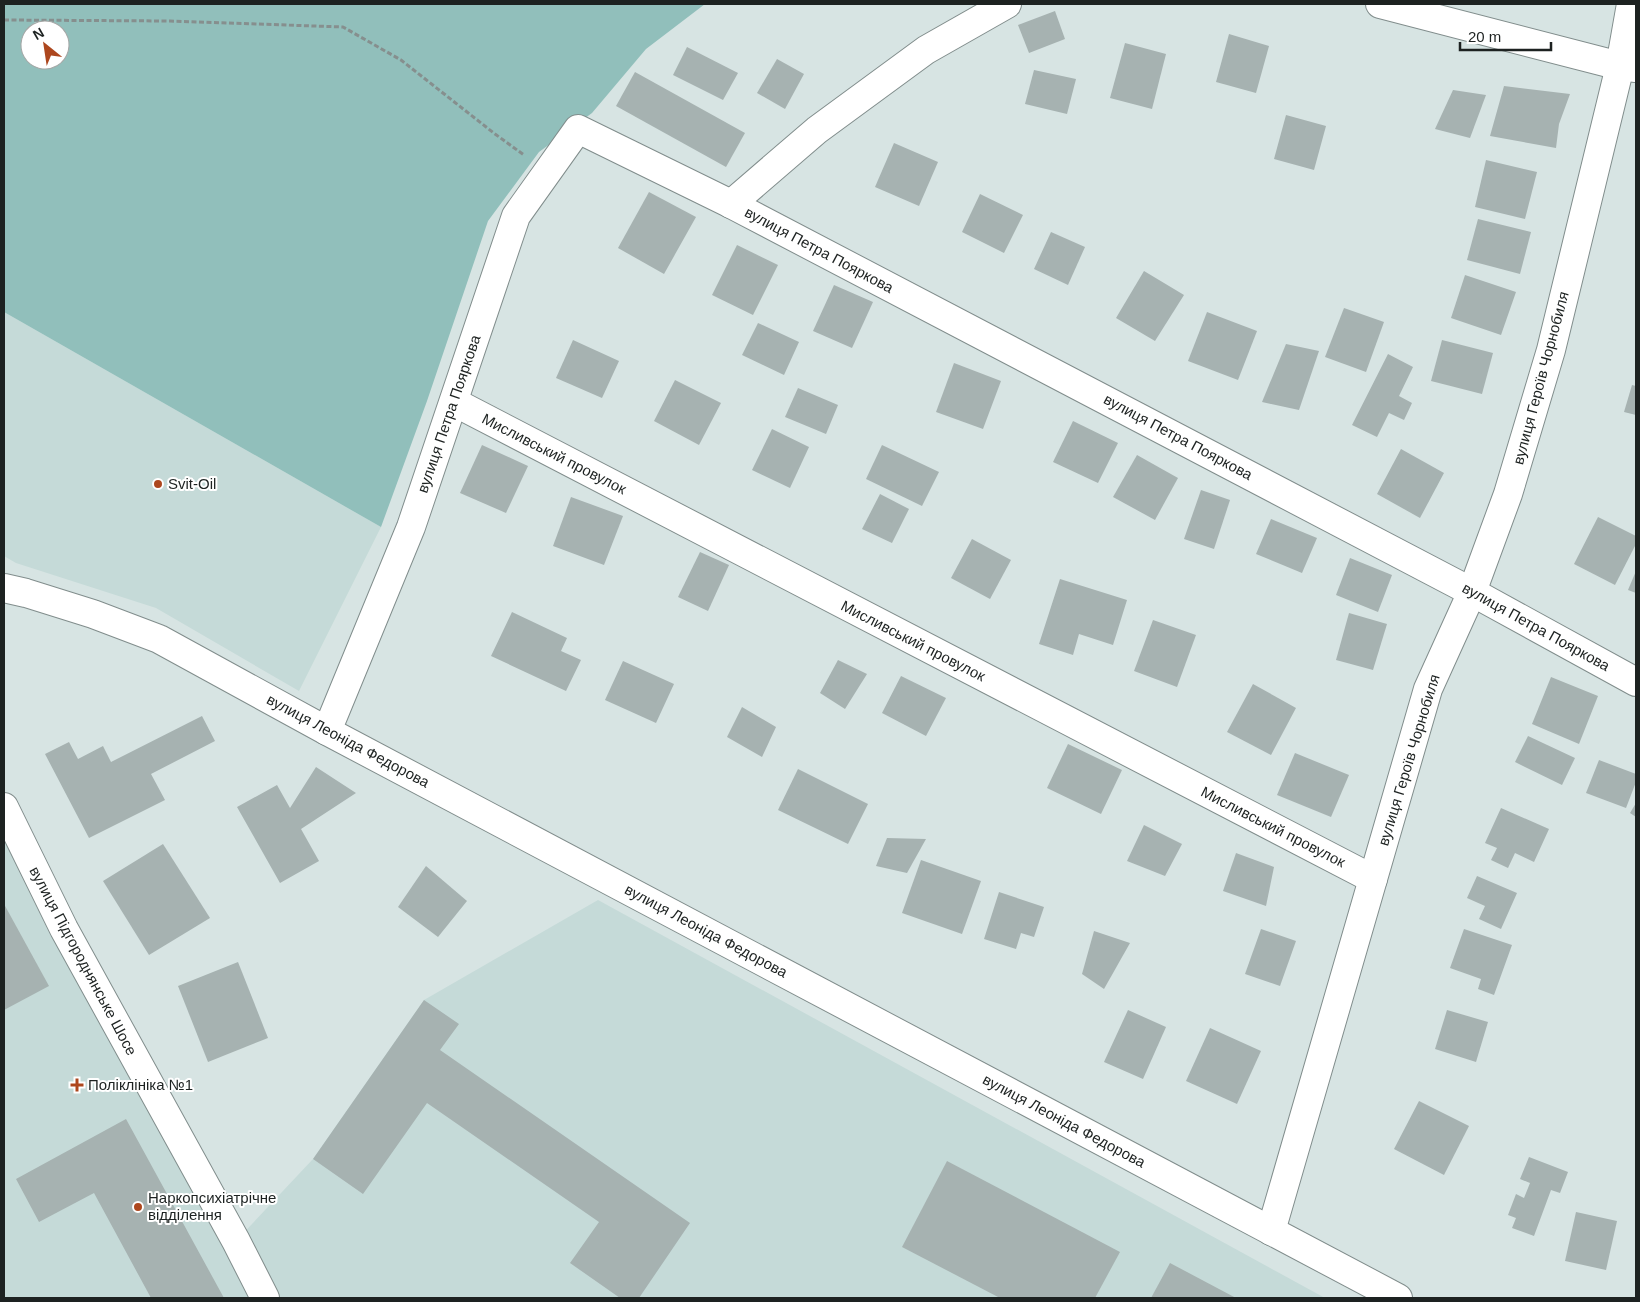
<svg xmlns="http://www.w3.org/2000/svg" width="1640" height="1302" font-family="Arial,sans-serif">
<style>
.built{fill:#c5dad8}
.green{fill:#91bfbb;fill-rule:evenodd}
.building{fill:#a6b2b1}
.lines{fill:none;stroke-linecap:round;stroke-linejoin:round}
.minor-casing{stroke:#818d8c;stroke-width:30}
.path{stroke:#868f8e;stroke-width:3;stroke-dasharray:5 2.5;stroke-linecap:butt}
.minor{stroke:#fff;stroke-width:28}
.poi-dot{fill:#ad471e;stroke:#fff;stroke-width:2}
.labels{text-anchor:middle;stroke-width:4;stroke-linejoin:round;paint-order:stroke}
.street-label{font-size:15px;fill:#1d2221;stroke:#fff}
.poi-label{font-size:15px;fill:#1d2221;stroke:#fff;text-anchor:start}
</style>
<rect width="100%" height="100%" fill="#d7e4e3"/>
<g class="built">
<polygon points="4,312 381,527 299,691 156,608 16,563 4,556"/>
<polygon points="4,807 236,1241 313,1159 424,1000 598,900 1325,1298 4,1298"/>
</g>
<path class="green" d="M4,4h701l-59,45 -54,64 -53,39 -51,69 -61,180 -46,126 -377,-215zM30,30h30v30h-30z"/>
<g class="building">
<polygon points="1055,11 1065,39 1029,53 1018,25"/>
<polygon points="1229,34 1269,46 1256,93 1216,82"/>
<polygon points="1125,43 1166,54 1152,109 1110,98"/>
<polygon points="687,47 738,73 723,100 673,75"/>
<polygon points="777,59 804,74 785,109 757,93"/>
<polygon points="1034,70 1076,79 1067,114 1025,104"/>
<polygon points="635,72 745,133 726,167 616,106"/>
<polygon points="1504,86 1570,94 1559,124 1556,148 1490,136"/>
<polygon points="1453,90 1486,95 1470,138 1435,129"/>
<polygon points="1286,115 1326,126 1314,170 1274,159"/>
<polygon points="894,143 938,162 919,206 875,187"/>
<polygon points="1486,160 1537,172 1525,219 1475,207"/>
<polygon points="649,192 696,217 664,274 618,248"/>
<polygon points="980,194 1023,215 1004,253 962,232"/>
<polygon points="1478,219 1531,232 1520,274 1467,260"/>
<polygon points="1051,232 1085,247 1068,285 1034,269"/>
<polygon points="737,245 778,265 753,315 712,295"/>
<polygon points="1144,271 1184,295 1155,341 1116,318"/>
<polygon points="1465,275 1516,292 1501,335 1451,318"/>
<polygon points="834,285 873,302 852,348 813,331"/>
<polygon points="1344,308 1384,322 1366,372 1325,357"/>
<polygon points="1207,312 1257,331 1238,380 1188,361"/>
<polygon points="758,323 799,342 784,375 742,355"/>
<polygon points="573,340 619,361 602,398 556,378"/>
<polygon points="1442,340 1493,353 1482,394 1431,381"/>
<polygon points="1286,344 1319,351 1299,410 1262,402"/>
<polygon points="1388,354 1413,367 1399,396 1412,403 1404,420 1389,413 1377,437 1352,425"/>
<polygon points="954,363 1001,381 983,429 936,412"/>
<polygon points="675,380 721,403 699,445 654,421"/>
<polygon points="1632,385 1636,386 1636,415 1624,412"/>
<polygon points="798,388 838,405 826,434 785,417"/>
<polygon points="1073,421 1118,443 1098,483 1053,462"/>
<polygon points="772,429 809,447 790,488 752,470"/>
<polygon points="482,445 528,466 506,513 460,493"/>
<polygon points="882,445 939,472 922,506 866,479"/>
<polygon points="1401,449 1444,473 1420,518 1377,494"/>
<polygon points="1137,455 1178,478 1155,520 1113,497"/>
<polygon points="1201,490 1230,500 1214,549 1184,539"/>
<polygon points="880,494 909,509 892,543 862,529"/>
<polygon points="571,497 623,516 604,565 553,546"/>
<polygon points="1598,517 1636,536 1636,544 1615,585 1574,564"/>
<polygon points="1271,519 1317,538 1302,573 1256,554"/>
<polygon points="972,539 1011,560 990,599 951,578"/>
<polygon points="700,552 729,565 708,611 678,597"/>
<polygon points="1350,558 1392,575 1378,612 1336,595"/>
<polygon points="1636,571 1636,593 1628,590"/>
<polygon points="1060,579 1127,600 1113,645 1079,634 1073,655 1039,644"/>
<polygon points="512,612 567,638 561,651 581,660 566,691 491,656"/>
<polygon points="1349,613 1387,624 1373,670 1336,660"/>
<polygon points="1153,620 1196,635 1177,687 1134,671"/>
<polygon points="838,660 867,674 845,709 820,693"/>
<polygon points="623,661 674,684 656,723 605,700"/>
<polygon points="901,676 946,698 926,736 882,713"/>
<polygon points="1551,677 1598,696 1579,744 1532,724"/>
<polygon points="1253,684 1296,708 1271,755 1227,732"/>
<polygon points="742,707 776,727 762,757 727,737"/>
<polygon points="202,716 215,741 151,774 165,800 89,838 45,754 69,742 78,759 103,746 111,762"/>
<polygon points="1528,736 1575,758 1562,785 1515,762"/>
<polygon points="1068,744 1122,770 1101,814 1047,788"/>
<polygon points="1295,753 1349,775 1331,817 1277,795"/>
<polygon points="1599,760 1636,774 1636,782 1626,808 1586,793"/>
<polygon points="316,767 356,793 301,829 319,861 280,883 237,807 277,785 290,808"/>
<polygon points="798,769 868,804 848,844 778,810"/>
<polygon points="1636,803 1636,817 1630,813"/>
<polygon points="1501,808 1549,829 1534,862 1515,853 1508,868 1491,860 1497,848 1485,843"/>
<polygon points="1144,825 1182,844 1165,876 1127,861"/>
<polygon points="887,838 926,839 907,873 876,866"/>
<polygon points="163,844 210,918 149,955 103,881"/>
<polygon points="1236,853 1274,867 1266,906 1223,891"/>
<polygon points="921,860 981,881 962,934 902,913"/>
<polygon points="426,866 467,901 438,937 398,907"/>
<polygon points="1477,876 1517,893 1501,929 1479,919 1485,906 1467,898"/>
<polygon points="999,892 1044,907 1034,937 1021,933 1016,949 984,939"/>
<polygon points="4,904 49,986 4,1010"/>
<polygon points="1261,929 1296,941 1280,986 1245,974"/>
<polygon points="1464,929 1512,945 1494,995 1478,989 1481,979 1450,968"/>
<polygon points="1094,931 1130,943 1104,989 1082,974"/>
<polygon points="238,962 268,1038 208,1062 178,986"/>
<polygon points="424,1000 459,1024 440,1050 690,1223 639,1298 620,1298 570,1263 599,1222 427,1103 363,1194 313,1159"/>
<polygon points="1128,1010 1166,1027 1143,1079 1104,1062"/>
<polygon points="1447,1010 1488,1022 1476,1062 1435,1049"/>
<polygon points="1210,1028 1261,1051 1237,1104 1186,1081"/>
<polygon points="1419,1101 1469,1126 1444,1175 1394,1149"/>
<polygon points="126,1119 224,1298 151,1298 94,1193 39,1222 16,1179"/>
<polygon points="1529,1157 1568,1172 1560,1193 1551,1190 1534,1236 1512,1228 1516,1218 1508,1215 1516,1194 1524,1198 1530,1183 1520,1179"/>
<polygon points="947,1161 1120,1252 1095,1298 1000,1298 902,1247"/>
<polygon points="1576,1212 1617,1221 1606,1270 1565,1261"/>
<polygon points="1170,1263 1236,1298 1151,1298"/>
</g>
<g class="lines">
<g class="minor-casing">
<g id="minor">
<polyline points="1380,4 1620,66 1636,68"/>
<polyline points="731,204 817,130 926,50 1007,4"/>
<polyline points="454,402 1373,879"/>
<polyline points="4,588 26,593 93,614 159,639 327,731 1398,1298"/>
<polyline points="327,731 411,527 516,216 578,129 731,204 1472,592 1636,682"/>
<polyline points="4,807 64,929 236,1241 265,1298"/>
<polyline points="1271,1231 1428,689 1472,592 1508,494 1551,350 1620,66 1631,4"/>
</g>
</g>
<polyline class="path" points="4,20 170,21 343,27 401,60 495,134 524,155"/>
<use href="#minor" class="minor"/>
</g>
<g class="poi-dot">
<circle cx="158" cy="484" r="5"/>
<path d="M74.5 1077.5h5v5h5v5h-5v5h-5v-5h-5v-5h5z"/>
<circle cx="138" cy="1207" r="5"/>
</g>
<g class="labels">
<g class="street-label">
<text transform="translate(819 250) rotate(28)" y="5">вулиця Петра Пояркова</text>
<text transform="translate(1541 378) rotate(-75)" y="5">вулиця Героїв Чорнобиля</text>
<text transform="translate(449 414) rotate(-71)" y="5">вулиця Петра Пояркова</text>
<text transform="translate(1178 437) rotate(28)" y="5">вулиця Петра Пояркова</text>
<text transform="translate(554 454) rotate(27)" y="5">Мисливський провулок</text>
<text transform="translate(1536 627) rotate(29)" y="5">вулиця Петра Пояркова</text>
<text transform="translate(913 641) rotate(27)" y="5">Мисливський провулок</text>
<text transform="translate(348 741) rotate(28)" y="5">вулиця Леоніда Федорова</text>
<text transform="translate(1409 760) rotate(-73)" y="5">вулиця Героїв Чорнобиля</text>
<text transform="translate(1273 827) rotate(27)" y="5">Мисливський провулок</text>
<text transform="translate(706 931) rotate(28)" y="5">вулиця Леоніда Федорова</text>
<text transform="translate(83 961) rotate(62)" y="5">вулиця Підгороднянське Шосе</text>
<text transform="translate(1064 1121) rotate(28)" y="5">вулиця Леоніда Федорова</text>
</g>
<g class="poi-label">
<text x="168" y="489">Svit-Oil</text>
<text x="88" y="1090">Поліклініка №1</text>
<text x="148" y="1203">Наркопсихіатрічне<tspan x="148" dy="17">відділення</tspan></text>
</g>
</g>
<rect width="1640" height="1302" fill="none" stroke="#1d2221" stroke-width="10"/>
<g transform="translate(45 45) rotate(330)"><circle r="24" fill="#ffffff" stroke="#a5a7a6"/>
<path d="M0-4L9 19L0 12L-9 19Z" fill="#ad471e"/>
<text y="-8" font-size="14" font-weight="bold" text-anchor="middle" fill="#1d2221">N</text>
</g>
<path d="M1460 42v8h91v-8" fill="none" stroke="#1d2221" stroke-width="2.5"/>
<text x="1468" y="42" font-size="15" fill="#1d2221" stroke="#ffffff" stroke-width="4" paint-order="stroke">20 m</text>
</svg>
